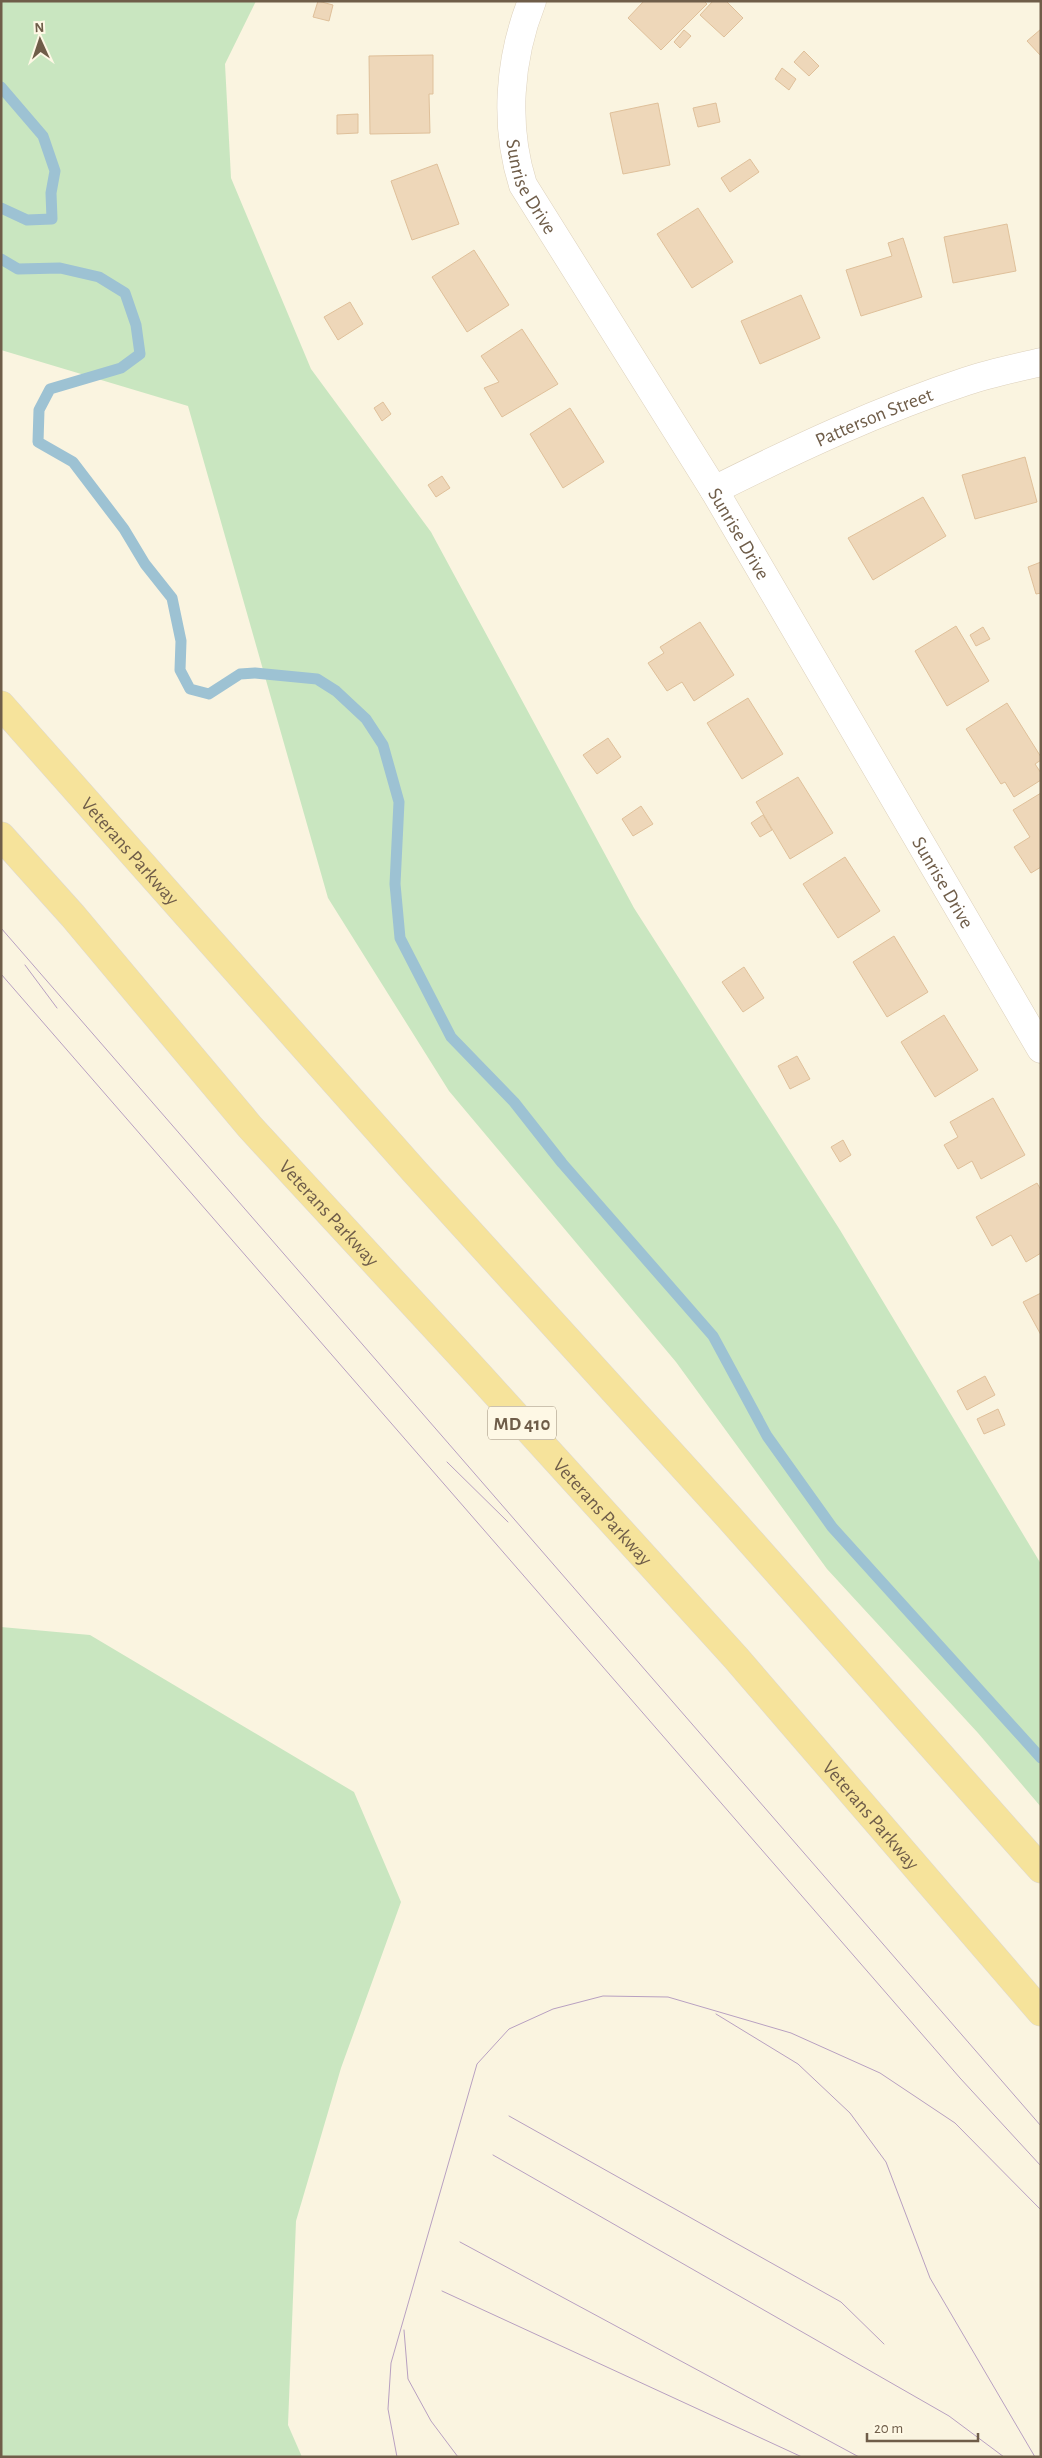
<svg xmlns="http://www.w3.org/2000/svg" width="1042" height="2458" font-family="'Alegreya Sans',sans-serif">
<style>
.green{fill:#c9e6c0}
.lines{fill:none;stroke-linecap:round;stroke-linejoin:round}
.stream{stroke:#9dc2d3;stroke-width:11}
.building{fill:#eed7b9;stroke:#dfc09a}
.minor-casing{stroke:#ddd1bc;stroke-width:29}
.primary-casing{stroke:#dcd8d3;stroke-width:29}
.minor{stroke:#fff;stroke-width:28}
.primary{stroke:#f6e39b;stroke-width:28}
.tram{stroke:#b8a0c1;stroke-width:1}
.labels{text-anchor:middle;stroke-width:5;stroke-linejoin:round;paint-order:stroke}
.shield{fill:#fef8e5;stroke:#9a8c78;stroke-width:1}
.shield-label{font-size:19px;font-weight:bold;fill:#6f5d49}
.street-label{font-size:20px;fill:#6f5d49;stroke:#fef8e5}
</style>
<rect width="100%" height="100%" fill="#faf4e0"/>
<g class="green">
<polygon points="1,1 256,1 225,64 231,178 311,369 431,532 634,908 840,1230 1041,1564 1041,1807 978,1733 827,1569 676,1362 449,1091 328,898 188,406 1,350"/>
<polygon points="1,1627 90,1635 354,1792 401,1902 341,2068 296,2221 288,2425 302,2457 1,2457"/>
</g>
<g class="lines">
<g class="stream">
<polyline points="1,87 43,136 55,171 51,193 52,219 27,220 1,208"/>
<polyline points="1,259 18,269 60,268 99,277 125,293 136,325 140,354 121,368 50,389 39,410 38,442 73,462 124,529 145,564 172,598 181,641 180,670 190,689 209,694 240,674 255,673 317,679 336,691 366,719 383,745 399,802 395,884 400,938 451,1037 514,1102 562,1163 713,1336 767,1436 832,1527 1041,1758"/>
</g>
</g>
<g class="building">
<polygon points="318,1 333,5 329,21 313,17"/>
<polygon points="644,1 704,1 707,4 661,50 628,18"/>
<polygon points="713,1 726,1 743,18 724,37 700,15"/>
<polygon points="1041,29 1041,56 1027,41"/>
<polygon points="684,30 691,36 680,48 674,42"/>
<polygon points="804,51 819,66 809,76 794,62"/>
<polygon points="433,55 433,94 429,94 430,133 370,134 369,56"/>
<polygon points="782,68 796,79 789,90 775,79"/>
<polygon points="658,103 670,165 623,174 610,113"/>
<polygon points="716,103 720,122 698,127 693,108"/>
<polygon points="358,114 358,133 337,134 337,115"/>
<polygon points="750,159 759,172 730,192 721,178"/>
<polygon points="437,164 459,224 412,240 391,181"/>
<polygon points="698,208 733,262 692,288 657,234"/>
<polygon points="1007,224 1016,271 953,283 944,237"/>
<polygon points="903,238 922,297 861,316 846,270 892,256 888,243"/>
<polygon points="474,250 509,305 467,332 432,277"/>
<polygon points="801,295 820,338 760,364 741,321"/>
<polygon points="350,302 363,324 338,340 324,317"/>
<polygon points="522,329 558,384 502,417 484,388 499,382 481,356"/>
<polygon points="383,402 391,414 382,421 374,408"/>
<polygon points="570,408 604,462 563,488 530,434"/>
<polygon points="1025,457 1037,502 975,519 962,475"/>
<polygon points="442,476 450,488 436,497 428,485"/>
<polygon points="923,497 946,536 873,580 848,538"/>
<polygon points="1041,562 1041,593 1036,594 1028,567"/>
<polygon points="700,622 734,675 694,701 682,682 667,691 648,663 664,653 660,647"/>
<polygon points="956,626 989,681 947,706 915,651"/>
<polygon points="983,627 990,639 976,646 970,635"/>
<polygon points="748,698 783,754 742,779 707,723"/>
<polygon points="1007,703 1041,757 1041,760 1035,764 1041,773 1041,780 1014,797 1005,782 1001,784 966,729"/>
<polygon points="608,738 621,757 597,774 583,755"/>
<polygon points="798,777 833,833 790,859 756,802"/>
<polygon points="1041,793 1041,867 1031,873 1014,847 1030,837 1013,810"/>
<polygon points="641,806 653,824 633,836 622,819"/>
<polygon points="763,815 772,830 760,837 751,823"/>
<polygon points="845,857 880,911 838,938 803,884"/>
<polygon points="894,936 928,992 887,1017 853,962"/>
<polygon points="744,967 764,998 743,1012 722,982"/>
<polygon points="944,1015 978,1070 935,1097 901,1042"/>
<polygon points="797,1056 810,1079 790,1089 778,1066"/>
<polygon points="993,1098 1025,1155 981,1179 972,1161 958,1169 944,1145 958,1137 950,1122"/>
<polygon points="843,1140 851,1155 840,1162 831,1147"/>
<polygon points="1037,1183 1041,1190 1041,1253 1026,1262 1011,1235 992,1246 976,1217"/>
<polygon points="1041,1293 1041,1335 1023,1302"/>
<polygon points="985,1376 995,1395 967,1410 957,1391"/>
<polygon points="998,1409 1005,1425 984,1434 977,1419"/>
</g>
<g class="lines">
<g class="minor-casing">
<g id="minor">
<path id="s1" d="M532,1c-23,58 -28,124 -9,184l191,305 327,559"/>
<path id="s2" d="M714,490c82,-41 165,-80 253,-109 24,-8 49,-13 74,-19"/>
</g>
</g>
<g class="primary-casing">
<g id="primary">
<path id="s3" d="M1,705l414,467 312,343 314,354"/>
<path id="s4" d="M1,836l72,80 177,211 228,247 258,284 305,354"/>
</g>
</g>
<use href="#minor" class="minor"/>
<use href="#primary" class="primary"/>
<g class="tram">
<polyline points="1,928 1041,2126"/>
<polyline points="25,965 57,1008"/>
<polyline points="1,974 960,2078 1041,2166"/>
<polyline points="447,1462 508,1522"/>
<polyline points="716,2014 798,2064 850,2113 886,2162 930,2278 1035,2457"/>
<polyline points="509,2116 841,2302 884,2344"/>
<polyline points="493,2155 949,2416 1004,2457"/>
<polyline points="460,2242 859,2457"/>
<polyline points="442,2291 802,2457"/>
<polyline points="404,2330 408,2379 431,2421 458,2457"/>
<polyline points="397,2457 388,2409 391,2363 477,2064 509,2029 553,2009 603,1996 668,1997 791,2033 880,2073 955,2123 1041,2210"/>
</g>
</g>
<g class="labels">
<rect class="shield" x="488" y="1406.5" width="68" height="33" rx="4"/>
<g class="shield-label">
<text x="522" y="1430">MD 410</text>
</g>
<g class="street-label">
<text dy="7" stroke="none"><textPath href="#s1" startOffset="192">Sunrise Drive</textPath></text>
<text dy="7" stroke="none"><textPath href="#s2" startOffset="176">Patterson Street</textPath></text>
<text dy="7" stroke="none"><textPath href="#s1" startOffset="598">Sunrise Drive</textPath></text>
<text dy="7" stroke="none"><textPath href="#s3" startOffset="195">Veterans Parkway</textPath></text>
<text dy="7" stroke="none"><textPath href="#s1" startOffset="1002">Sunrise Drive</textPath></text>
<text dy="7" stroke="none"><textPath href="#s4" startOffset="500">Veterans Parkway</textPath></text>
<text dy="7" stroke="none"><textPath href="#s4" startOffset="905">Veterans Parkway</textPath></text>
<text dy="7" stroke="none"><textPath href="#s4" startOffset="1310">Veterans Parkway</textPath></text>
</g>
</g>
<rect width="1042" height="2458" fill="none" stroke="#6f5d49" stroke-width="5"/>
<g transform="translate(40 40) rotate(357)" stroke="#fef8e5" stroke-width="4" paint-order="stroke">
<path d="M0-4L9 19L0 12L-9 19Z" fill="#6f5d49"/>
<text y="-8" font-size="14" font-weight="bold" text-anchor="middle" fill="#6f5d49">N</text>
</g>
<path d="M867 2433v8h111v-8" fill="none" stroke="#6f5d49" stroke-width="2.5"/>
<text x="874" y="2433" font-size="15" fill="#6f5d49" stroke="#fef8e5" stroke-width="4" paint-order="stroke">20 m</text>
</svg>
